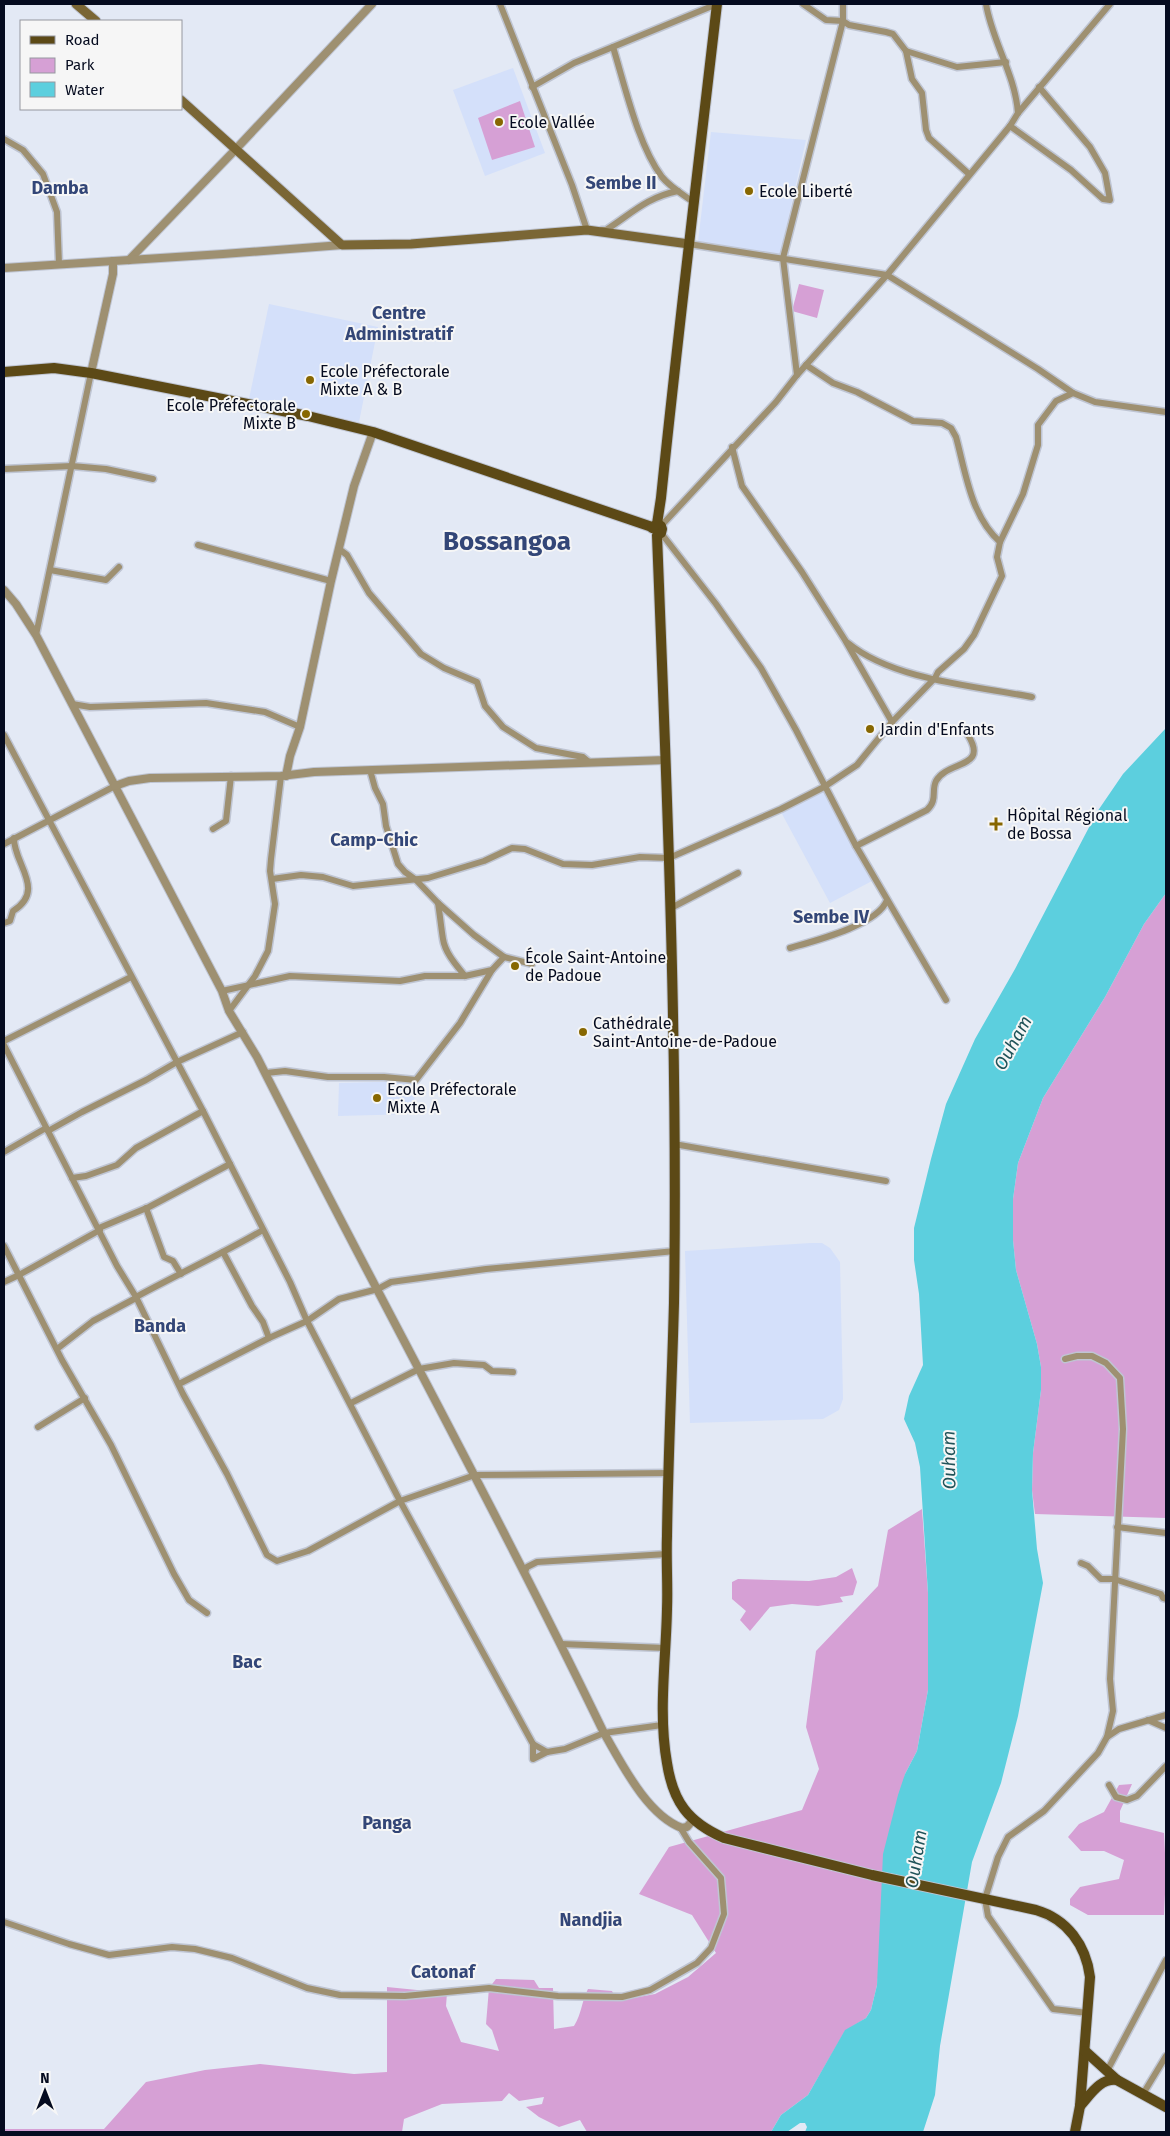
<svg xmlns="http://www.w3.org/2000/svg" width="1170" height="2136" font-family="'Fira Sans',sans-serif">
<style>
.built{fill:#d4e0fa}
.green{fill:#d6a0d5}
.water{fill:#5ccfde}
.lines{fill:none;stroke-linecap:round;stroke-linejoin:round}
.minor-casing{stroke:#bfc5d3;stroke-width:9}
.tertiary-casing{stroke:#bfc5d3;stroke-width:10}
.secondary-casing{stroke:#bfc5d3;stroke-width:11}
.primary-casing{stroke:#bfc5d3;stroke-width:12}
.minor{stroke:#9e9071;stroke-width:6}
.tertiary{stroke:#9e9071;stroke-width:8}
.secondary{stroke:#7a6635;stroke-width:9}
.primary{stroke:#5c4916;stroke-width:10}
.poi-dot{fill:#876701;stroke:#f6f6f6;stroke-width:2}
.labels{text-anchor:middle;stroke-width:4;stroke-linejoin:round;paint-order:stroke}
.poi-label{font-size:16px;fill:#050b1f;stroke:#f6f6f6;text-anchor:start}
.neighbourhood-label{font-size:18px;font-weight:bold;fill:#334677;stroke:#f6f6f6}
.water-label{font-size:18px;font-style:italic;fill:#205359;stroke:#f6f6f6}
.town-label{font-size:26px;font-weight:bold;fill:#334677;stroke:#f6f6f6}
</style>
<rect width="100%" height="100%" fill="#e3e9f5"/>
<g class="built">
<polygon points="513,68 545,153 485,176 453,90"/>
<polygon points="711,132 806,140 780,255 698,242"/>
<polygon points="269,304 378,327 359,422 249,399"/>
<polygon points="822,790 872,881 830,903 781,812"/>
<polygon points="414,1081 415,1114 338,1116 339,1083"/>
<polygon points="811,1243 822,1243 830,1248 840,1262 843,1399 839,1410 823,1419 690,1423 685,1251"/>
</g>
<g class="green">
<polygon points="520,101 535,147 492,160 478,118"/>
<polygon points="799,284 824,290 817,318 792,311"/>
<polygon points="1166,893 1166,1518 1035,1514 1032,1490 1033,1453 1041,1390 1041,1367 1037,1344 1016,1270 1013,1240 1013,1199 1018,1163 1043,1098 1105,997 1144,924"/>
<path d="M922,1509l6,84v97l-11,61 -12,23 -28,211 -6,25 -5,8 -21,13 -37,64 -27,20 -10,17h-184l-7,-12 -21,7 -20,-10 -13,-10 16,-3 2,-7 -25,4 -10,-8 -7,8 -60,3 -38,15 -2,13h-398v-3h100l42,-47 59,-12 55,-6 94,10 33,-2v-85l60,6 -1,13 15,36 38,9 -7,-21 -6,-6 3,-36 7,-9 38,1 5,8h14l1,41 20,-3c8,-13 7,-23 14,-37l24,2 5,10 38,-7 33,-17 28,-24 -24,-38 -53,-21 30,-47 133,-37 17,-41 -13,-42 10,-76 62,-65 10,-56z"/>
<polygon points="852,1568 857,1582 853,1595 840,1597 843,1602 818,1606 792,1604 770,1607 750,1631 740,1620 746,1611 732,1599 732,1582 738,1579 809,1581 836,1577"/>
<polygon points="1132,1784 1120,1811 1120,1822 1164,1833 1166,1873 1164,1915 1088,1915 1070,1905 1070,1899 1080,1887 1119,1879 1124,1860 1104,1851 1081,1851 1068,1837 1079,1824 1104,1812 1119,1785"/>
</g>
<polygon class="water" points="1166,728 1166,893 1144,924 1105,997 1043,1098 1018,1163 1013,1199 1013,1240 1016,1270 1037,1344 1041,1367 1041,1390 1033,1453 1032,1490 1037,1549 1043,1583 1018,1716 1001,1783 972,1862 940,2046 935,2095 923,2132 805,2132 807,2127 805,2123 800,2123 787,2132 771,2132 781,2115 808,2095 845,2030 866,2018 871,2010 877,1985 883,1854 898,1795 905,1774 917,1751 928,1690 928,1593 920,1467 915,1443 904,1419 909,1396 923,1365 919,1294 914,1260 914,1228 931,1159 946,1104 975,1039 1015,969 1097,812 1123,774"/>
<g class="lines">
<g class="minor-casing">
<g id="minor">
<polyline points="500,4 572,185 587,230"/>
<polyline points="803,4 826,20 843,21 849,25 886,32 893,34 906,51 957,67 1006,62"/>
<path d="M986,4c6,37 29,70 32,109"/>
<path d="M613,47c12,39 25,98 49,130 9,11 22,18 33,26"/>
<polyline points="906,51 912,79 922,93 926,130 929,138 969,174"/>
<polyline points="532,87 574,63 717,4"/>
<polyline points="1010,126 1071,170 1103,199 1110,200 1105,173 1090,147 1039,87"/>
<polyline points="4,139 23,150 43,174 57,212 59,264"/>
<path d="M602,230h4c25,-16 41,-33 72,-39"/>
<polyline points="689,244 887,275 1038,369 1073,393 1095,402 1166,412"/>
<path d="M806,365l27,18 24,9 56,29 29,2 9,5 5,9c10,37 15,79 44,105"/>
<polyline points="797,375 783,258 843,21 843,4"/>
<polyline points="732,447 742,486 802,572 845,640 892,722"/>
<polyline points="4,469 72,466 106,469 153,479"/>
<polyline points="661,526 776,402 797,375 887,275 1010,126 1018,113 1110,4"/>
<polyline points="661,533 716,604 761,668 796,730 856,846 946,1000"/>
<polyline points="198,545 331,581"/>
<polyline points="339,549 347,555 369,593 421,654 444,668 477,682 485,706 503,727 536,748 583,757 589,762"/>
<polyline points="50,570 106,580 119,567"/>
<polyline points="36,635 91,373"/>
<path d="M848,643c45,37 127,43 184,54"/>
<polyline points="72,704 90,707 206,703 265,712 300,727"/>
<polyline points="4,735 203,1111 290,1282 307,1321 400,1501 533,1744 547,1752 565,1749 604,1733 662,1725"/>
<polyline points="370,770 375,788 383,804 386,826 398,864 405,872 416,880 438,903 474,935 504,957 532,964"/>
<polyline points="213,829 226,821 231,776"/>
<polyline points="4,844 115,786"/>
<path d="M856,846l71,-36c11,-10 4,-19 9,-29 12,-21 53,-12 32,-46"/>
<polyline points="272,879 301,875 323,877 353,886 428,878 484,861 512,848 525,849 563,864 592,865 640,857 669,858 781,809 824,787 857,765 892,722 935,678 938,672 964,649 974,635 1002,576 997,557 1000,542 1023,494 1038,445 1038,425 1056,401 1073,393"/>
<path d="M438,903c2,12 3,24 5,36 2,14 14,27 22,37"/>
<polyline points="671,908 738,873"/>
<path d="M4,923l6,-2 3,-10c34,-21 0,-48 1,-73"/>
<path d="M790,948c24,-7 88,-23 97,-48"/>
<polyline points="222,991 290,976 400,981 425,976 465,976 492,970 504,957"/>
<polyline points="229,1011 255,976 268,951 275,904 270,871 271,859 281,776"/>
<polyline points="4,1041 131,977"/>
<polyline points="4,1045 117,1266 136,1297 183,1394 227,1474 267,1555 277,1561 308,1551 400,1501 475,1475 669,1473"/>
<polyline points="266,1073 285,1071 328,1077 384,1077 416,1080 460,1023 492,970"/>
<polyline points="48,1131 82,1112 146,1080 177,1062 243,1032"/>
<polyline points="674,1144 886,1181"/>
<polyline points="4,1152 46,1128"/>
<polyline points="72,1178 86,1176 117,1165 136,1148 203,1111"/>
<polyline points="146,1208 164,1257 173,1261 181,1274"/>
<polyline points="99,1228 149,1207 230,1164"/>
<polyline points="4,1246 62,1360 111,1445 174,1574 189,1600 207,1613"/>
<polyline points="223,1252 252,1306 263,1322 269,1338"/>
<polyline points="4,1282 19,1275 100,1230"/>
<path d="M136,1297c42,-23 86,-43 127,-67"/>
<polyline points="57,1349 93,1321 136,1298"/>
<polyline points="1065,1359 1077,1356 1092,1356 1106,1363 1120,1378 1123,1429 1110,1679 1113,1711 1107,1737 1098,1753 1044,1811 1008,1837 998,1857 985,1899 988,1916 1053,2009 1088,2013"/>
<polyline points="179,1384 269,1338 307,1321 339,1299 378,1289 391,1282 486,1269 675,1251"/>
<polyline points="351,1403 419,1369 454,1363 484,1365 492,1371 513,1372"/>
<polyline points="38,1427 85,1398"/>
<polyline points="1117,1527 1166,1533"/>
<polyline points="1081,1563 1088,1566 1101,1579 1114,1579 1161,1594 1163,1598 1166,1599"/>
<polyline points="525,1572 527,1567 537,1562 667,1554"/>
<polyline points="561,1644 666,1648"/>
<polyline points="1148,1720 1166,1728"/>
<polyline points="1107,1737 1119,1729 1166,1715"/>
<polyline points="533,1744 533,1759 547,1752"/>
<polyline points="1109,1785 1116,1797 1127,1800 1137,1796 1166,1766"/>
<polyline points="4,1922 69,1944 109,1955 172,1947 195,1949 232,1958 307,1988 340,1995 405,1996 489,1988 558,1996 622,1997 650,1990 697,1963 711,1948 724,1914 721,1878 689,1842 680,1827"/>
<polyline points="1107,2071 1166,1960"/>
<polyline points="1143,2094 1166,2056"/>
</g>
</g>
<g class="tertiary-casing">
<g id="tertiary">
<polyline points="129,260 235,150 372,4"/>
<polyline points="4,268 223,254 342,245"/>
<polyline points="91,373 113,274 113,261"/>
<path d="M4,590l12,14 20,31 186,356 7,20 28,46c114,226 237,448 347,676 18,31 43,82 78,95l5,-1 6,-7"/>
<polyline points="286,776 290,756 300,727 331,581 354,486 373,432"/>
<polyline points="115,786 129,781 150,778 281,776 314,772 666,760"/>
</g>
</g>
<g class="secondary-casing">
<g id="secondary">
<polyline points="76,4 96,21"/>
<polyline points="181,100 342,245 411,244 587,230 689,244"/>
</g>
</g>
<g class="primary-casing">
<g id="primary">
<polyline points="4,372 54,368 91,373 308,416 373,432 652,527"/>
<path d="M657,524l4,2 1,3 -1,4 -4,2c10,256 21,512 17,768 -2,77 -6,155 -7,233 -1,25 1,49 0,73 -1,51 -9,104 0,154 6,39 21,59 57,75l148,37 164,35c31,9 50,35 54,67l-10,129 -5,26"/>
<path d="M652,528l5,-4 4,-26c17,-165 37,-330 56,-494"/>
<polyline points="1085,2051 1117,2080"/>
<path d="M1080,2106c11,-12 20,-28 37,-26l49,27"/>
</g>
</g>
<use href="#minor" class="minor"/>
<use href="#tertiary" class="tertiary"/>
<use href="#secondary" class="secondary"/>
<use href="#primary" class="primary"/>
</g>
<g class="poi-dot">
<circle cx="499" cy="122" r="5"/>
<circle cx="749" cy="191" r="5"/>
<circle cx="310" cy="380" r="5"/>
<circle cx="306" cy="414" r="5"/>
<circle cx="870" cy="729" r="5"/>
<path d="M993.5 816.5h5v5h5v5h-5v5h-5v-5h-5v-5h5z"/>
<circle cx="515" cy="966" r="5"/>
<circle cx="583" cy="1032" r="5"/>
<circle cx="377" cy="1098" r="5"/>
</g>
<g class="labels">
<g class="poi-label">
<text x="509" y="128">Ecole Vallée</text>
<text x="759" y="197">Ecole Liberté</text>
<text x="320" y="377">Ecole Préfectorale<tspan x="320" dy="18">Mixte A &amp; B</tspan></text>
<text x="296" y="411" text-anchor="end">Ecole Préfectorale<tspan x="296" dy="18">Mixte B</tspan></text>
<text x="880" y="735">Jardin d'Enfants</text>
<text x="1007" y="821">Hôpital Régional<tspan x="1007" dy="18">de Bossa</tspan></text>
<text x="525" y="963">École Saint-Antoine<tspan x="525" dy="18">de Padoue</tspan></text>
<text x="593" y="1029">Cathédrale<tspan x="593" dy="18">Saint-Antoine-de-Padoue</tspan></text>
<text x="387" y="1095">Ecole Préfectorale<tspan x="387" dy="18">Mixte A</tspan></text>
</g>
<g class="neighbourhood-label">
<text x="621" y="189">Sembe II</text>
<text x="60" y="194">Damba</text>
<text x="399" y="319">Centre<tspan x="399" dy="21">Administratif</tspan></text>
<text x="374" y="846">Camp-Chic</text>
<text x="831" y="923">Sembe IV</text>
<text x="160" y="1332">Banda</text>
<text x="247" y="1668">Bac</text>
<text x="387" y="1829">Panga</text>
<text x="591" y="1926">Nandjia</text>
<text x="443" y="1978">Catonaf</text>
</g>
<g class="water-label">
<text transform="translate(1013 1043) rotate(-61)" y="6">Ouham</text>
<text transform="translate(949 1460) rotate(-91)" y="6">Ouham</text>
<text transform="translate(916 1859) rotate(-81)" y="6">Ouham</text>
</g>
<g class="town-label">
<text x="507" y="550">Bossangoa</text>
</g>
</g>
<rect width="1170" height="2136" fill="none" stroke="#050b1f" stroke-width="10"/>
<rect x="20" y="20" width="162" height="90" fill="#f6f6f6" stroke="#9698a0"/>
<rect x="30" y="36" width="25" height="8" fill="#5c4916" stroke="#9698a0"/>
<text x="65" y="45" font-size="15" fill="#050b1f">Road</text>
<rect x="30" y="58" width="25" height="15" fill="#d6a0d5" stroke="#9698a0"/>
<text x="65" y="70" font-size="15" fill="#050b1f">Park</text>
<rect x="30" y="82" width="25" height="15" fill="#5ccfde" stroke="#9698a0"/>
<text x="65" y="95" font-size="15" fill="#050b1f">Water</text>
<g transform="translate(45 2091)" stroke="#f6f6f6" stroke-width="4" paint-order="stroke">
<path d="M0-4L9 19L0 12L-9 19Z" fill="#050b1f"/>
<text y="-8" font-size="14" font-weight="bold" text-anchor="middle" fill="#050b1f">N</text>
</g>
</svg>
